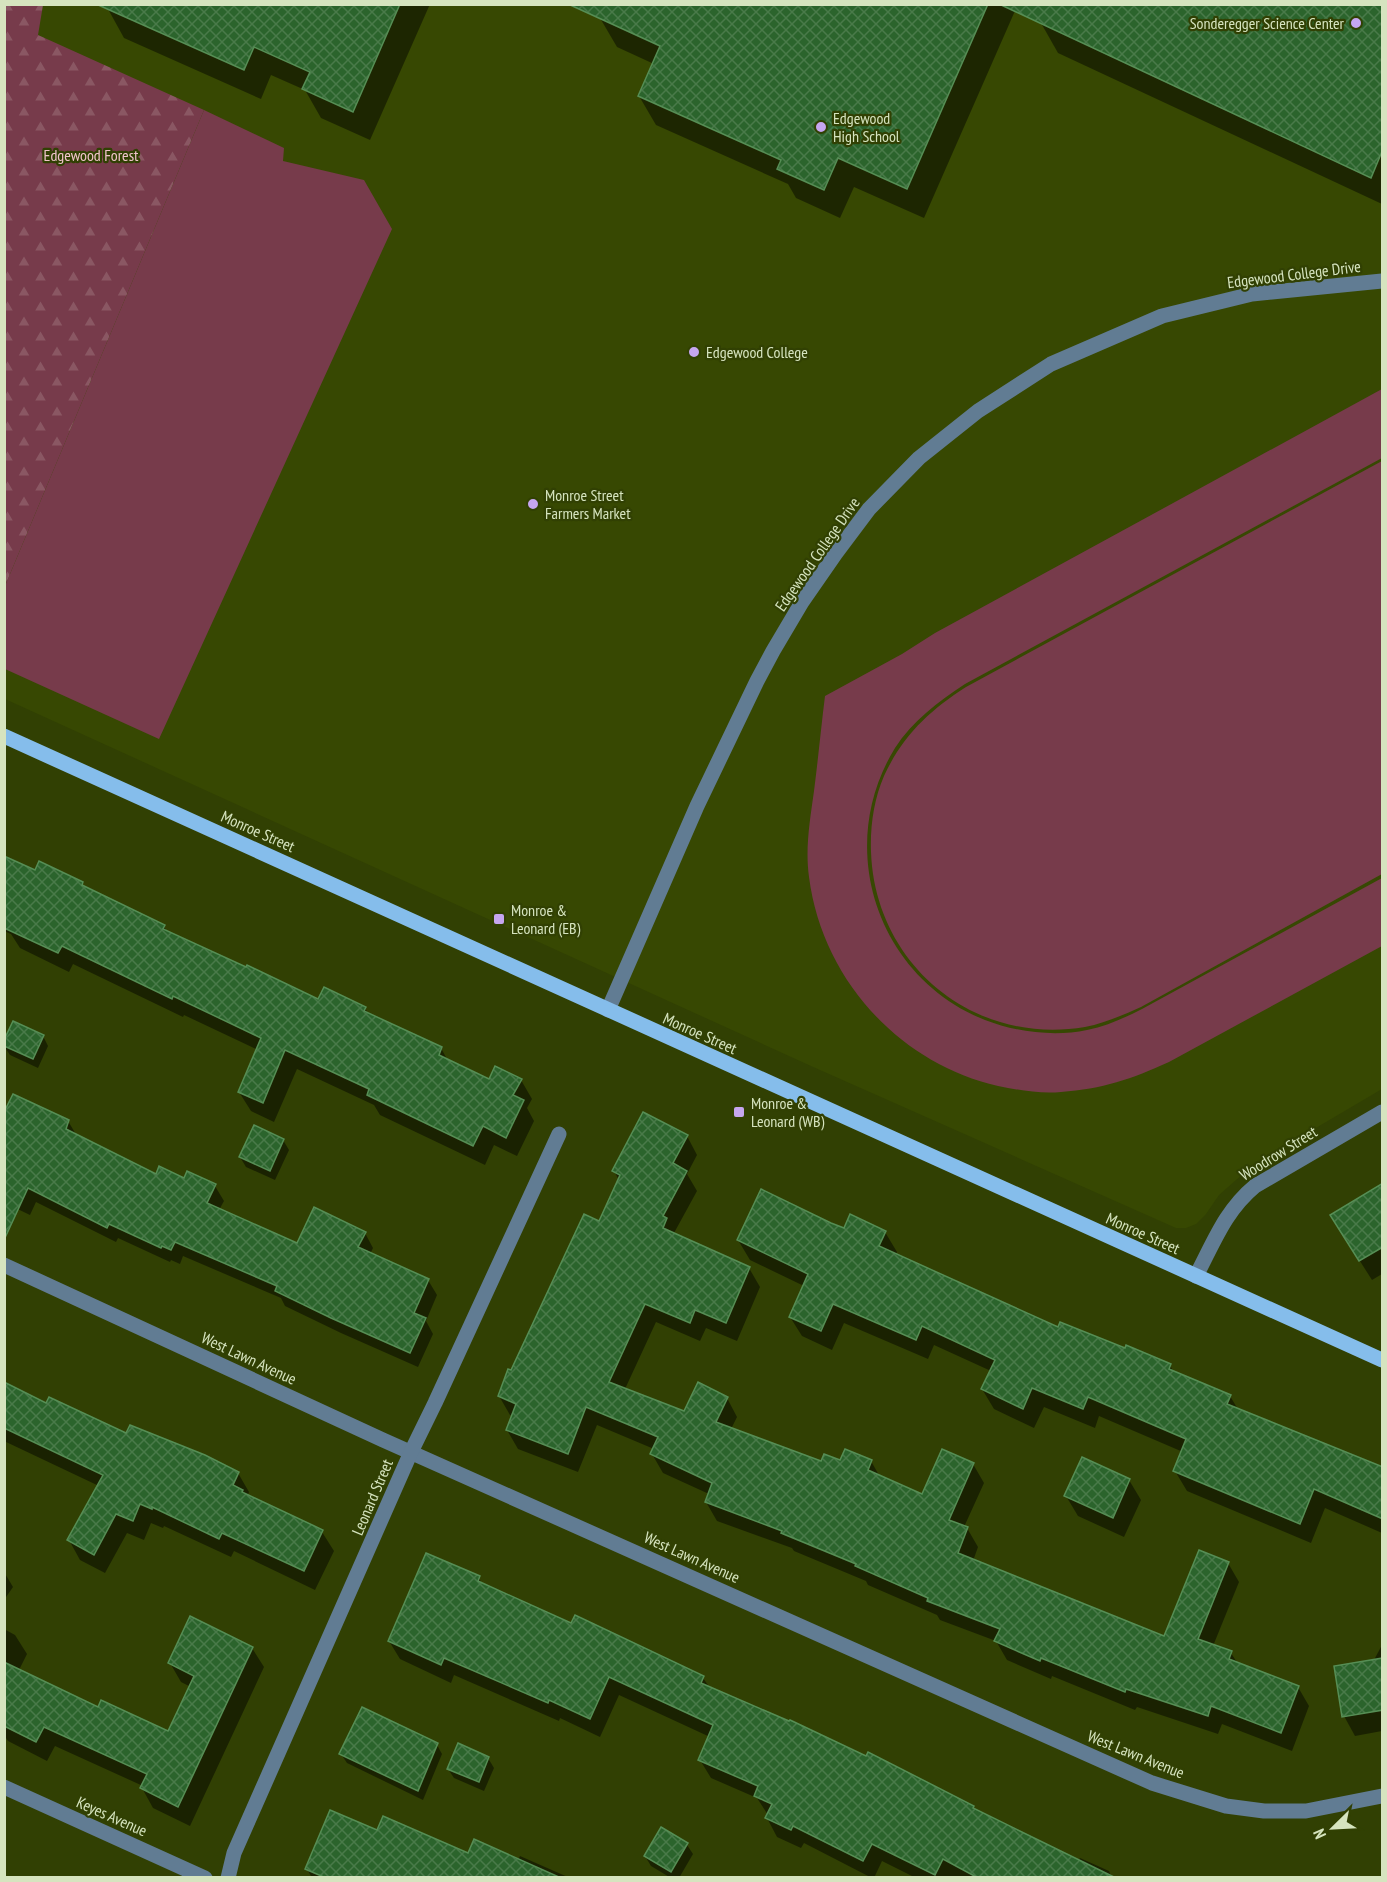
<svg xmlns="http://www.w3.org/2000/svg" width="1387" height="1882" font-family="'PT Sans Narrow',sans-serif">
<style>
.built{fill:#374802}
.grass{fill:#773b4b}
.forest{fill:url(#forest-firs)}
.shadow{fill:#0007}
.building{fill:url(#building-cross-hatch);stroke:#568e55;stroke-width:1.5}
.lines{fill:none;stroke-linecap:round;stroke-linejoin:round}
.minor{stroke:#617c93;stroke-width:15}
.major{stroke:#85bdeb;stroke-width:15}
.poi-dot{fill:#c6a6f0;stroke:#314003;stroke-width:2}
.labels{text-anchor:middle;stroke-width:4.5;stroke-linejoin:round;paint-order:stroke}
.poi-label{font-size:16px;fill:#d6e4bf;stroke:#314003;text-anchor:start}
.park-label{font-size:16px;fill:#f1c3cc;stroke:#314003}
.street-label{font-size:16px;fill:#d6e4bf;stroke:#314003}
</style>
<defs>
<pattern id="forest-firs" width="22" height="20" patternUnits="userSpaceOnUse" patternTransform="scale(1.5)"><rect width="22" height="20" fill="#773b4b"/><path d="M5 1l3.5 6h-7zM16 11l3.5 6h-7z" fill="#8a5763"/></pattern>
<pattern id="building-cross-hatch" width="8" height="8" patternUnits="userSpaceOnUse" patternTransform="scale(1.5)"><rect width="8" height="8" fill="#2b642c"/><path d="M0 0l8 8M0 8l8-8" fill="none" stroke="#497a49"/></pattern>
</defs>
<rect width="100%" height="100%" fill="#314003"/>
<polygon class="built" points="5,5 1382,5 1382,1089 1270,1155 1244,1173 1219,1195 1206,1214 1196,1224 1186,1228 1176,1228 811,1066 5,699"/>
<g class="grass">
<polygon points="204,110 284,148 283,161 364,180 392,229 159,739 5,669 5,586"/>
<path d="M1382,389v69l-417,226c-27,18 -53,37 -70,64 -61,99 -18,229 90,272 31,12 69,17 102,10 20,-4 37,-12 55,-21l240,-131v68l-213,116c-37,17 -67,27 -108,30 -21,2 -43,-2 -63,-6 -100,-23 -176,-108 -189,-209 -4,-29 1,-57 5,-86 4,-31 7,-63 11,-95l77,-42 33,-21z"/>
<path d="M1382,461v413l-241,133c-18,8 -36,16 -56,20 -112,19 -210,-63 -214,-175 -1,-26 3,-53 13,-76 19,-41 45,-65 82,-89z"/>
</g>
<polygon class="forest" points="5,4 43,5 38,35 204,110 5,586"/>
<g class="shadow">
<polygon points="109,4 430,4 370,140 321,118 305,90 271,75 261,99 124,38 108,9"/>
<polygon points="581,4 1018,4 924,218 854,187 840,218 796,198 788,184 656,125 639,96 654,64 617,47 600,18"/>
<polygon points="1382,4 1382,204 1058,53 1041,23"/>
<polygon points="4,858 35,872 82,884 85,888 164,926 167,932 319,1001 365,1008 369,1015 441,1048 448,1061 490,1081 521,1080 532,1099 527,1108 534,1121 517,1156 494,1145 485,1165 380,1115 374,1105 297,1069 274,1122 251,1111 239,1092 258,1050 184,1015 183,1017 73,964 69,972 20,948 11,934 4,931"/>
<polygon points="43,1036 48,1046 38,1068 10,1055 4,1046"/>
<polygon points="68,1121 77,1136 156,1177 185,1180 215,1186 224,1201 219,1210 298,1245 365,1233 373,1248 370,1254 428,1280 437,1295 426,1321 433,1334 418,1367 341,1333 285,1306 281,1298 183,1256 180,1264 171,1260 170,1262 118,1238 116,1242 36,1202 30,1215 5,1203"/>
<polygon points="687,1136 697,1155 687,1174 697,1191 674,1233 675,1235 749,1268 760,1287 737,1341 706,1328 700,1341 656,1322 625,1389 685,1413 727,1398 737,1417 731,1429 822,1463 871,1461 880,1477 923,1496 973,1464 984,1483 964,1527 967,1528 978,1547 973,1561 1165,1638 1228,1563 1239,1582 1213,1646 1231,1653 1238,1664 1298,1687 1309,1706 1292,1751 1222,1724 1218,1734 1137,1707 1135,1710 1052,1676 1051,1679 1007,1660 996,1641 940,1620 937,1615 868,1585 866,1581 794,1551 792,1548 717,1521 706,1502 709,1494 663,1473 652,1454 654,1449 597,1425 578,1472 518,1449 507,1430 513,1416 510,1415 499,1396 512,1372 600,1223 619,1180 614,1171"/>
<polygon points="283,1140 289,1150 275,1180 246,1167 240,1157"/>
<polygon points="1382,1185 1382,1274 1372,1280 1344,1236"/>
<polygon points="845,1229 885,1232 897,1252 895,1255 1059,1329 1170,1365 1174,1373 1230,1396 1239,1411 1382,1469 1382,1533 1325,1508 1311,1543 1187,1491 1175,1471 1183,1452 1099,1416 1095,1428 1044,1407 1034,1428 994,1409 982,1389 991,1371 934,1345 928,1359 844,1323 832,1350 802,1336 790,1317 804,1286 750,1260 738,1240"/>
<polygon points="4,1384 46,1405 127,1435 238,1473 249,1492 247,1497 322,1532 334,1551 315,1590 234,1551 231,1557 164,1526 163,1528 151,1523 144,1540 127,1533 105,1573 80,1560 69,1540 99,1486 4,1441"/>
<polygon points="1129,1480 1141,1500 1124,1537 1078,1516 1066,1496"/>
<polygon points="4,1572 13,1587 4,1600"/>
<polygon points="479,1578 483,1586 572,1625 575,1617 703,1678 710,1688 973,1807 975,1810 1078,1861 1080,1858 1109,1871 1112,1878 916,1878 882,1861 874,1878 872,1878 804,1843 801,1848 777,1837 767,1818 768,1815 757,1798 711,1778 700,1760 710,1737 619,1695 600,1737 560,1718 559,1721 454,1675 451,1683 400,1659 389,1641"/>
<polygon points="4,1629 15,1635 27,1654 19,1670 98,1709 168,1733 191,1687 181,1682 170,1663 252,1648 264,1667 190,1826 153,1808 142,1788 143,1786 55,1746 47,1761 8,1741 4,1735"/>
<polygon points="1382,1645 1382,1731 1355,1736 1344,1716"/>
<polygon points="437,1745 442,1754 423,1800 347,1763 341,1754"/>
<polygon points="488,1758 494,1768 484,1791 454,1778 448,1769"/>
<polygon points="661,1829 687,1845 693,1854 679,1878 671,1878 651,1866 645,1856"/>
<polygon points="377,1832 469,1855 518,1860 520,1856 570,1878 312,1878 307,1869"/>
</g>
<g class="building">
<polygon points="96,4 400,4 353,112 302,89 310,72 254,47 244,70"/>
<polygon points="568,4 988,4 907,189 838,158 824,190 777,169 781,160 638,96 660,46"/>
<polygon points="999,4 1383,4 1383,149 1371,178"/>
<polygon points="4,856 35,870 39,861 83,882 82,885 165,925 163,929 246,967 247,965 318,999 324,987 366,1007 364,1011 442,1047 439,1055 489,1079 495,1066 522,1079 513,1095 524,1100 506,1138 483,1126 473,1146 367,1095 369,1089 285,1050 263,1103 238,1092 261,1038 173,996 172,999 62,946 58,953 4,928"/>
<polygon points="13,1021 44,1035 33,1059 4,1046 4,1040"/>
<polygon points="13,1094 69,1120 66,1129 156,1174 159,1166 184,1178 187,1171 216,1184 207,1203 297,1243 314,1207 366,1232 358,1247 429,1279 414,1313 426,1318 410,1353 331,1318 275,1291 277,1286 175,1242 171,1250 162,1246 161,1248 109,1224 107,1228 28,1188 4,1240 4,1112"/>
<polygon points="643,1112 688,1135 673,1163 687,1171 663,1216 667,1218 663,1228 750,1267 726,1323 695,1310 690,1323 645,1304 609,1382 684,1411 698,1382 728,1397 716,1422 821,1461 824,1454 840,1460 845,1449 872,1460 868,1470 922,1494 942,1449 974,1463 949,1520 968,1527 958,1553 1164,1636 1199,1550 1229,1562 1198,1639 1232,1651 1229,1659 1299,1686 1281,1733 1211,1706 1208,1716 1126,1689 1125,1692 1041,1658 1040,1661 994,1641 1000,1629 927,1601 928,1598 855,1566 856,1564 781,1533 782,1531 705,1502 712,1483 650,1454 658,1437 586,1407 568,1454 506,1430 516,1404 498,1396 508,1369 511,1370 584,1214 599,1221 620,1175 612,1171"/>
<polygon points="254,1125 284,1139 270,1171 239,1157"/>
<polygon points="1383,1183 1383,1247 1359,1261 1330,1215"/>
<polygon points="761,1189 831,1223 844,1228 850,1214 886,1231 879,1246 1058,1327 1060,1322 1125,1348 1126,1345 1171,1364 1169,1369 1231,1395 1227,1404 1383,1467 1383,1519 1314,1489 1300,1524 1173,1471 1186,1439 1088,1397 1083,1409 1032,1388 1023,1409 981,1389 995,1360 922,1326 916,1340 833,1304 821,1331 789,1317 808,1274 737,1240"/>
<polygon points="4,1382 46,1403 49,1397 126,1433 130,1425 205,1455 239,1472 233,1485 243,1490 242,1492 323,1530 304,1571 222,1533 219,1539 152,1507 152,1509 140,1504 133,1521 116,1514 94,1555 67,1540 103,1475 4,1428"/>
<polygon points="1082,1457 1130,1479 1113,1518 1064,1496"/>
<polygon points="426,1553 480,1576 478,1581 571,1623 575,1615 704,1676 701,1683 789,1721 790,1720 866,1756 868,1752 974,1806 973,1808 1116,1878 978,1878 943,1859 935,1875 872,1844 863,1861 793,1826 791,1830 765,1818 772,1804 754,1796 758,1786 698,1760 713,1725 609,1677 590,1719 549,1700 548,1703 444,1658 441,1665 388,1641"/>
<polygon points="190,1616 253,1647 178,1807 140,1788 147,1774 44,1727 36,1742 4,1726 4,1662 98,1707 101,1700 168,1731 194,1676 168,1663"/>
<polygon points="1383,1658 1383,1710 1342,1717 1334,1666"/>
<polygon points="362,1707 438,1743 418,1791 339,1754"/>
<polygon points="458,1743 489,1757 479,1782 447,1769"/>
<polygon points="330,1810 377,1830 383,1816 468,1853 474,1839 561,1878 326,1878 305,1869"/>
<polygon points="661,1827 688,1843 671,1872 644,1856"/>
</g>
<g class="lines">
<g class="minor">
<polyline points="608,1010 697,806 757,681 773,651 802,602 836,553 869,509 919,458 978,411 1051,364 1162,316 1252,294 1382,281"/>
<polyline points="4,1265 383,1440 1152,1783 1226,1806 1264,1811 1306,1811 1382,1796"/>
<path d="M1196,1276c18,-34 29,-65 59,-90l127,-74"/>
<polyline points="4,1787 205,1878"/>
<polyline points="228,1878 234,1853 411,1452 435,1403 559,1134"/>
</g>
<polyline class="major" points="4,736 1382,1360"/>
</g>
<g class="poi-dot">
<circle cx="1356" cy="23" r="6"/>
<circle cx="821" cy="127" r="6"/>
<circle cx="694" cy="352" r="6"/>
<circle cx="533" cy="504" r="6"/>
<rect x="493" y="913" width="12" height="12" rx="3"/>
<rect x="733" y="1106" width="12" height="12" rx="3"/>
</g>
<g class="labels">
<g class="poi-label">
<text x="1344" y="29" text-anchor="end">Sonderegger Science Center</text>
<text x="833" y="124">Edgewood<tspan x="833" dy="18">High School</tspan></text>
<text x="706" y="358">Edgewood College</text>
<text x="545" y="501">Monroe Street<tspan x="545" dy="18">Farmers Market</tspan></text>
<text x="511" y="916">Monroe &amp;<tspan x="511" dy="18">Leonard (EB)</tspan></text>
<text x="751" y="1109">Monroe &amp;<tspan x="751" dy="18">Leonard (WB)</tspan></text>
</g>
<g class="park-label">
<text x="91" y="161">Edgewood Forest</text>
</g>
<g class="street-label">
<text transform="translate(1294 274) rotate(-7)" y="6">Edgewood College Drive</text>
<text transform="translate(817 554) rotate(-55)" y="6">Edgewood College Drive</text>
<text transform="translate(258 831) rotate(24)" y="6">Monroe Street</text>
<text transform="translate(700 1033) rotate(24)" y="6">Monroe Street</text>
<text transform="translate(1278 1153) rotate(-32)" y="6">Woodrow Street</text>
<text transform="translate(1143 1233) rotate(24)" y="6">Monroe Street</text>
<text transform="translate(249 1358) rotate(25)" y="6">West Lawn Avenue</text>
<text transform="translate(372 1497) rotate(-67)" y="6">Leonard Street</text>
<text transform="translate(692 1557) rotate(24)" y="6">West Lawn Avenue</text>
<text transform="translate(1136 1754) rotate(22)" y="6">West Lawn Avenue</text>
<text transform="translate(112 1816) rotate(24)" y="6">Keyes Avenue</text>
</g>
</g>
<rect width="1387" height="1882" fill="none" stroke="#d6e4bf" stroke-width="12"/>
<g transform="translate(1333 1828) rotate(246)" stroke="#314003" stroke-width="4.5" paint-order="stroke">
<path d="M0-4.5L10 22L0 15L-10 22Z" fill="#d6e4bf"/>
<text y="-9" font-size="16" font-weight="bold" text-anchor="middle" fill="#d6e4bf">N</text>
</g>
</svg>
